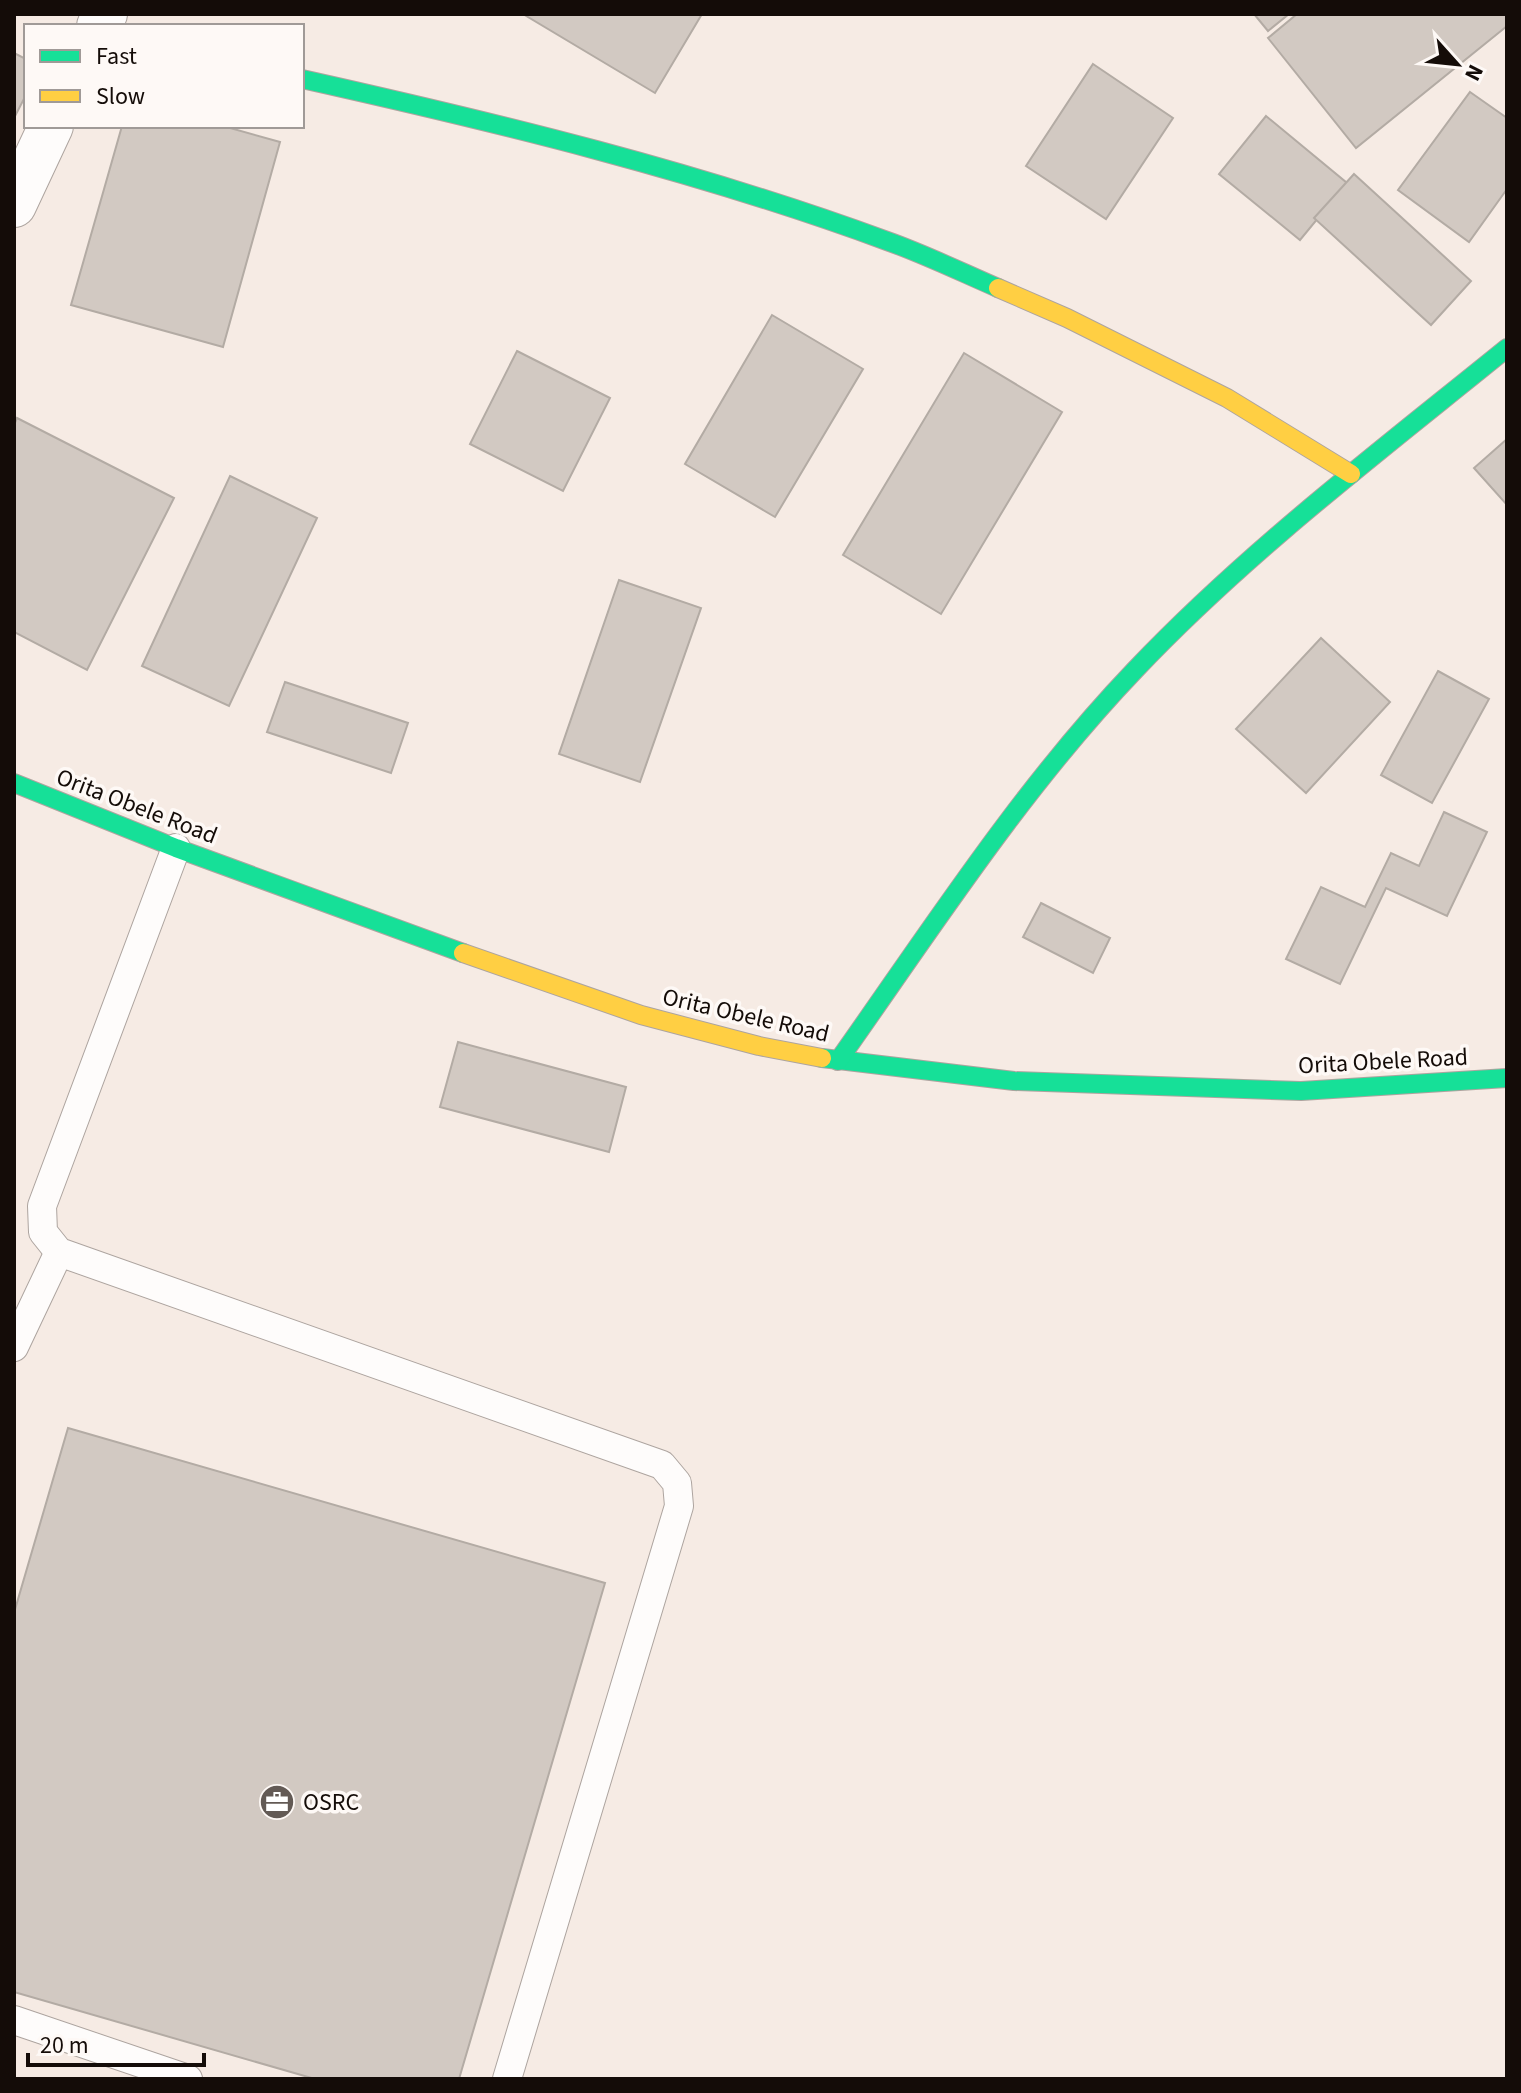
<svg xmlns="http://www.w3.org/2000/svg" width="1521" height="2093" font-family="'Source Sans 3',sans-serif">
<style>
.building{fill:#d2c9c2;stroke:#b3aba4;stroke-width:2}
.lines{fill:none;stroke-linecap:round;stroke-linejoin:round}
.lane-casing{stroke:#ada49f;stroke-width:30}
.street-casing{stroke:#ada49f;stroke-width:46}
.fast-casing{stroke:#ada49f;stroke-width:20}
.slow-casing{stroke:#ada49f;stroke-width:20}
.lane{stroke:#fefcfb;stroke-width:28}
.street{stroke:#fefcfb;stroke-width:44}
.fast{stroke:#16e098;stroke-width:18}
.slow{stroke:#ffcf43;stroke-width:18}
.labels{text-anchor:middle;stroke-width:7;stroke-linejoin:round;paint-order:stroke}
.street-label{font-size:24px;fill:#140c08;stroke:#fef9f6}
.poi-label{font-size:24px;fill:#140c08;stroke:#fef9f6;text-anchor:start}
</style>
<rect width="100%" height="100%" fill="#f6ebe4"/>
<g class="building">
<polygon points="523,14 702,14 655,93"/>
<polygon points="1254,14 1289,14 1268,31"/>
<polygon points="1297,14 1507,14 1507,26 1356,148 1268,38"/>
<polygon points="14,53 26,59 26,95 14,118"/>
<polygon points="1093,64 1173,118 1106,219 1026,166"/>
<polygon points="1470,92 1507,118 1507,189 1469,242 1398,190"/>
<polygon points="1266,116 1347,183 1300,240 1219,174"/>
<polygon points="122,126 223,126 280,142 223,347 71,305"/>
<polygon points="1354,174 1471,281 1431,325 1314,218"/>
<polygon points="772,315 863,369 775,517 685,464"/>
<polygon points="517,351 610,398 563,491 470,444"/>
<polygon points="964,353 1062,412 941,614 843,555"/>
<polygon points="17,418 174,498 87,670 14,632 14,425"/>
<polygon points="1507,439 1507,505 1474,468"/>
<polygon points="230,476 317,518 229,706 142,666"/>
<polygon points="619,580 701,608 640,782 559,754"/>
<polygon points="1321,638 1390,702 1306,793 1236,729"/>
<polygon points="1438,671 1489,699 1432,803 1381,775"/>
<polygon points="285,682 408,723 391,773 267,732"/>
<polygon points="1444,812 1487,832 1447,916 1386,888 1340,984 1286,959 1321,887 1365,907 1391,853 1419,866"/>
<polygon points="1041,903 1110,938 1093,973 1023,937"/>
<polygon points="458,1042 626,1087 609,1152 440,1107"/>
<polygon points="68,1428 605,1583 459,2079 315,2079 14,1992 14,1613"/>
</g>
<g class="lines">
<g class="lane-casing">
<g id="lane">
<polyline points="176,848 42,1206 43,1232 59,1252 662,1465 677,1483 679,1506 507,2079"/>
<polyline points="14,1347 59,1252"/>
<polyline points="14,2020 188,2079"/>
</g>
</g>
<g class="street-casing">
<g id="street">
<polyline points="99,26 105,14"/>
<polyline points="14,205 51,126"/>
</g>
</g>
<g class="fast-casing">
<g id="fast">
<path d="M302,79c197,44 395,92 585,162 37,13 74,31 111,47"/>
<polyline points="14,783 176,848 463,953"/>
<polyline points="822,1058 1014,1081 1301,1091 1507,1078"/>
<path d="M838,1061c94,-133 184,-273 297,-391 113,-119 245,-219 372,-322"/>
</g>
</g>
<g class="slow-casing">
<g id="slow">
<polyline points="998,288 1067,318 1227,398 1351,474"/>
<polyline points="463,953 641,1015 759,1046 822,1058"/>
</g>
</g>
<use href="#lane" class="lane"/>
<use href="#street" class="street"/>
<use href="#fast" class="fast"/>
<use href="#slow" class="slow"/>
</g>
<defs>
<g id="office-disc" transform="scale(1.8)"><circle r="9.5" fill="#635a55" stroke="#fef9f6"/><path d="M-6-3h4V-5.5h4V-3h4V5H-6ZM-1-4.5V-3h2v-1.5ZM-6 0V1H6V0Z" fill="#fff"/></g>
</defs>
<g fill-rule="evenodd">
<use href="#office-disc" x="277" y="1802"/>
</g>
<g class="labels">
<g class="street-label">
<text transform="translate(137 806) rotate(21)" y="8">Orita Obele Road</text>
<text transform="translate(746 1015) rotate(13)" y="8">Orita Obele Road</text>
<text transform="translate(1383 1061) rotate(-3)" y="8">Orita Obele Road</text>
</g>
<g class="poi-label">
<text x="303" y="1810">OSRC</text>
</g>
</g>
<rect width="1521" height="2093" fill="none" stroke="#140c08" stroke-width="32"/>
<rect x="24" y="24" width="280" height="104" fill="#fef9f6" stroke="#a09a97" stroke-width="2"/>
<rect x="40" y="50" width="40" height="12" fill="#16e098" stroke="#a09a97" stroke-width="2"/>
<text x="96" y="64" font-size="24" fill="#140c08">Fast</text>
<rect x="40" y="90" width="40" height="12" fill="#ffcf43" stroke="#a09a97" stroke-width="2"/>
<text x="96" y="104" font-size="24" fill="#140c08">Slow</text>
<g transform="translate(1457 64) rotate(117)" stroke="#fef9f6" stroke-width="6" paint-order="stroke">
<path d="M0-6L14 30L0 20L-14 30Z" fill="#140c08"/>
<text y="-12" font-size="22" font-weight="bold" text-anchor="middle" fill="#140c08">N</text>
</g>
<path d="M28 2053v12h176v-12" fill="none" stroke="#140c08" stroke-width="4"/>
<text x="40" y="2053" font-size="24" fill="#140c08" stroke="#fef9f6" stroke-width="6" paint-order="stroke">20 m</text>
</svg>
